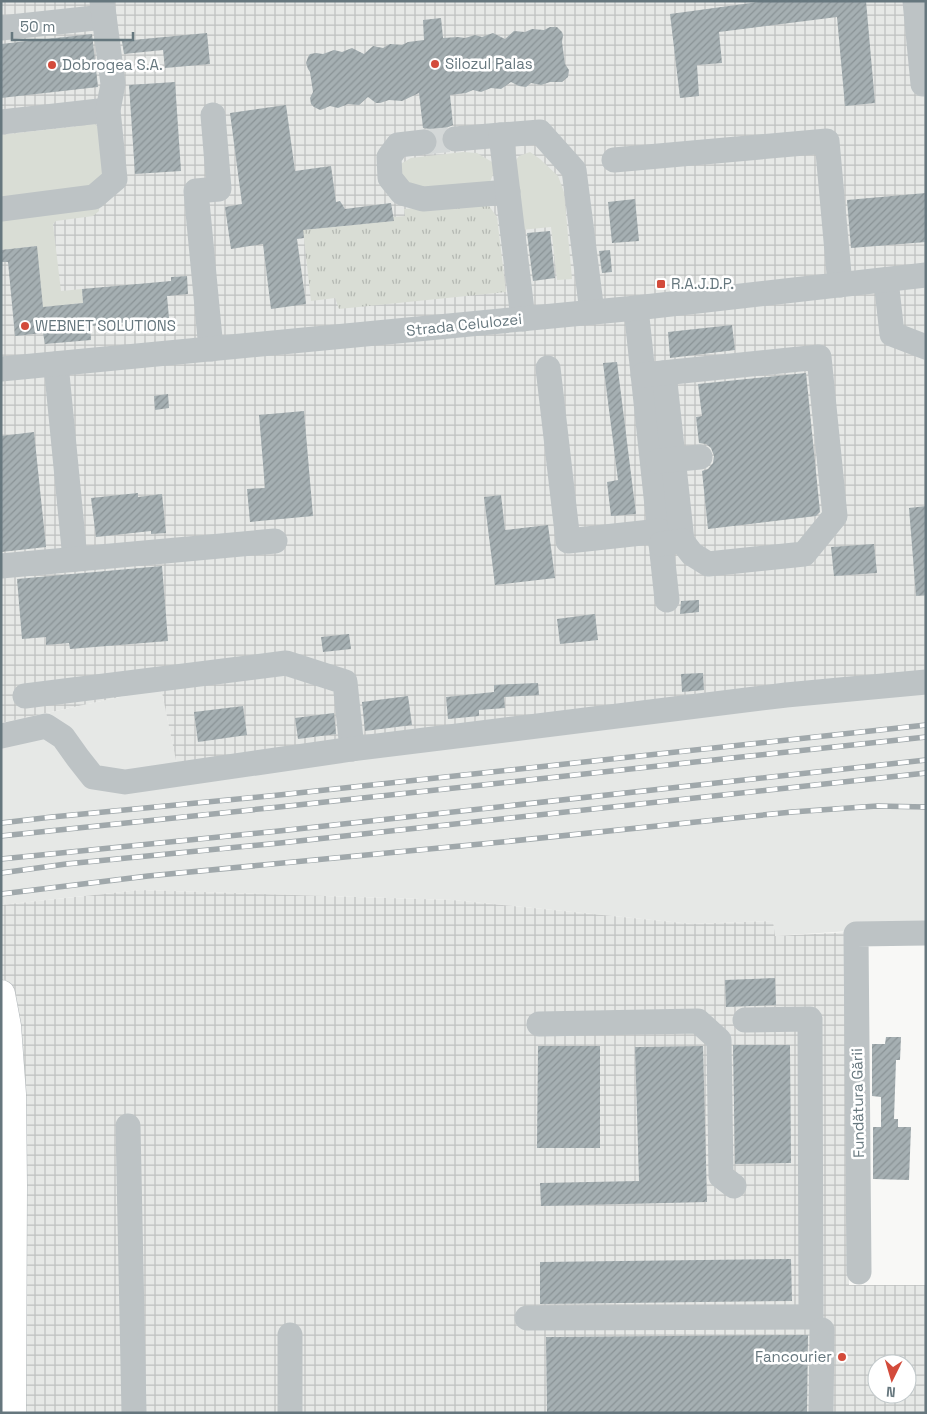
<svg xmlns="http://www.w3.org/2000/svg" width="927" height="1414" font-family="'Space Grotesk',sans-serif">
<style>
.built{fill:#e6e8e6}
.industrial{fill:url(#industrial-grid);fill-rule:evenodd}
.grass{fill:url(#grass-tufts)}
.garden{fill:#d9ddd5}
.building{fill:url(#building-hatch)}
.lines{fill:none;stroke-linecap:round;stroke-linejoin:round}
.minor-tunnel{stroke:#d4d8d8;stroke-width:25;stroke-dasharray:25 12;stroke-linecap:butt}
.major-casing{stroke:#b1b7ba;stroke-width:29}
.minor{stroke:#bdc3c5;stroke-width:25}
.major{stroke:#fff;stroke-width:28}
.rail-casing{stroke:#a0a8ab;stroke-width:5.5}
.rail{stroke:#fff;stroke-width:4;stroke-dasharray:11;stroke-linecap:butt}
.poi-dot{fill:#d34b3b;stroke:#fff;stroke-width:2}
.labels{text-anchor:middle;stroke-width:5;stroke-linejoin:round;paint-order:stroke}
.poi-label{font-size:15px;fill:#66777e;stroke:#fff;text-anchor:start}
.street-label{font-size:15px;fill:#66777e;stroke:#fff}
</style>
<defs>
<pattern id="industrial-grid" width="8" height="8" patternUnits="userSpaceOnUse" patternTransform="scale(1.25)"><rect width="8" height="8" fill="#e6e8e6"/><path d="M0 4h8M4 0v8" fill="none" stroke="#bec1c0"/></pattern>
<pattern id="grass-tufts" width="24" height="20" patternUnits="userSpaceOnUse" patternTransform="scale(1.25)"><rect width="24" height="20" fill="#d9ddd5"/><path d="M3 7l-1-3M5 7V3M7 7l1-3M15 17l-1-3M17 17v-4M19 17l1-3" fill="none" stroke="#b4b8b2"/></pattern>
<pattern id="building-hatch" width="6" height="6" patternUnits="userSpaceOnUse" patternTransform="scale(1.25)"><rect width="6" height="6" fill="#a5afb2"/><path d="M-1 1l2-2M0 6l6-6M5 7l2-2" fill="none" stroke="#8a9396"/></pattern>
</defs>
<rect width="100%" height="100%" fill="#f8f8f6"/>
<polygon class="built" points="926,673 926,926 774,936 773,921 692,924 452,900 140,890 1,905 1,723 161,688 177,764"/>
<g class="industrial">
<polygon points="1,1 926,1 926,673 177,765 161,688 1,723"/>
<path d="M140,890l312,10 240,24 81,-3 2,15 75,-4 -1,353h77v128h-925v-508zM877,1364h30v30h-30z"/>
</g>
<polygon class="grass" points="483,204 489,206 497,217 506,292 339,309 335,298 311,301 303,230 393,221 393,217 405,216 404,209"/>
<g class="garden">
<polygon points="95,124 99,128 107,171 100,186 1,201 1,135"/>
<polygon points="463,152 477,153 492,162 494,172 490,182 408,189 397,166 411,158"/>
<polygon points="530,152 540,159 558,176 564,192 572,279 557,280 551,227 521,230 513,164 519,156"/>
<polygon points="99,206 99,211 93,216 56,221 53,224 61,291 82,289 83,303 43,307 36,246 1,250 1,214"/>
</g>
<g class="building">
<polygon points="766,1 866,1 875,103 845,106 837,17 719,32 722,63 697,65 699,96 680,98 670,14"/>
<polygon points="441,18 443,38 458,37 465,38 475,35 482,37 493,33 505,39 514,31 525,32 532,29 544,30 550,27 557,27 562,32 563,35 562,42 565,64 569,70 568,77 562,82 550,82 541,85 531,83 526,87 519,86 511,82 501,89 491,88 481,92 473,90 466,93 450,95 453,125 446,128 442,132 441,140 443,147 447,150 434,152 437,147 438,140 435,133 430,129 423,128 419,93 402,101 389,100 380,103 376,103 368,97 359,105 348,104 338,108 330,106 323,109 320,110 314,107 311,104 310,98 313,92 310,72 308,69 306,63 308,57 310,54 316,53 323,54 334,50 342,52 352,48 364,54 373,46 383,48 390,44 402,45 408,42 424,40 423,20"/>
<polygon points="207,33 210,64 165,68 163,50 124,54 122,41"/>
<polygon points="92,34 98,87 1,98 1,44"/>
<polygon points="175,82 181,171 135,174 129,85"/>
<polygon points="286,105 295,171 331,166 336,202 340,201 345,209 391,203 394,221 303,230 304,238 297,239 306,304 271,309 263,244 231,249 225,207 242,204 230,113"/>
<polygon points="926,193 926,242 851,248 847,200"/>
<polygon points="635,199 639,241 612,243 608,202"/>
<polygon points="550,231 555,278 533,281 527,233"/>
<polygon points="37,246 43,307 83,303 82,289 171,281 171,277 187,276 188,294 167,296 169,318 90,326 91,340 45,344 43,333 15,336 8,262 1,262 1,250"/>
<polygon points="610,250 612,272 602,273 599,251"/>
<polygon points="732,325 735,350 670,358 668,332"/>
<polygon points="617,362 636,514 611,516 607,482 618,480 603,363"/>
<polygon points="806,373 820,512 816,516 708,529 702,471 708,469 713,463 714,456 711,448 706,444 699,443 696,417 702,416 698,384"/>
<polygon points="168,394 169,408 155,410 154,396"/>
<polygon points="304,411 313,516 250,522 247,489 265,488 259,415"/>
<polygon points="34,432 46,547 1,552 1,436"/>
<polygon points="138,493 138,497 162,494 166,533 151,534 151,531 96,537 91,498"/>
<polygon points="501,495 505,530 548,525 555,578 495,585 484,497"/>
<polygon points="926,506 926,595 916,596 909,508"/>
<polygon points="874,544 877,573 834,576 831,547"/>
<polygon points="162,566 168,641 70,649 69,643 46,645 46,637 22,639 17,579"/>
<polygon points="699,600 699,612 680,614 681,601"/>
<polygon points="595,614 598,640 560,644 557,619"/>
<polygon points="349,634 351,649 323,652 321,637"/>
<polygon points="703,673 704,690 682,692 681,674"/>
<polygon points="538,683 539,695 504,697 505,708 479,710 479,716 448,719 446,697 494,692 494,685"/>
<polygon points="408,696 412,725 365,731 362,702"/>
<polygon points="243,706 247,735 198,742 194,712"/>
<polygon points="334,713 336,734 298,739 295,718"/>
<polygon points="775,978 776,1005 726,1007 725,980"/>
<polygon points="886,1037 901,1037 900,1060 896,1060 894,1119 898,1119 898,1127 911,1127 909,1180 873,1179 873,1127 881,1127 881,1097 872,1096 872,1044 885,1044"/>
<polygon points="733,1045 790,1045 791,1163 735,1164"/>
<polygon points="538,1046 600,1046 600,1148 537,1148"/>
<polygon points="703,1046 707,1202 541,1206 540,1183 639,1181 635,1047"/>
<polygon points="791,1259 792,1301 540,1304 540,1262"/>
<polygon points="808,1335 807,1413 547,1413 546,1337"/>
</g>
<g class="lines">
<polyline class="minor-tunnel" points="424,142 455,139"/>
<g class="major-casing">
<polyline id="major" points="1,994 7,1026 12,1094 13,1186 12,1413"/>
</g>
<g class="minor">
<polyline points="915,1 923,84 926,83"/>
<polyline points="1,28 104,17"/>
<polyline points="1,122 108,110"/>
<polyline points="455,139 501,135"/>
<polyline points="424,142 398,145 389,157 390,178 402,193 423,199 508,192"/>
<polyline points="614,160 827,141 840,285"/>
<polyline points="1,209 94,197 115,179 108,110 113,84 102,1"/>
<polyline points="886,280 892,334 926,347"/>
<polyline points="636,308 667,600"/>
<polyline points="523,319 501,135 540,132 574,170 592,312"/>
<polyline points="211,349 196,191 219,189 213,115"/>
<polyline points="56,364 75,559"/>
<polyline points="548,368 568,541 660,531"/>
<polyline points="1,369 636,308 926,275"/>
<polyline points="664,373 682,541"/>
<polyline points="643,375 819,357 835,516 804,554 708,564 692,554 682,541 661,544"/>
<polyline points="658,461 700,457"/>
<polyline points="1,566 275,541"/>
<polyline points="25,696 286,663 345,682 352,749"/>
<polyline points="1,736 46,726 63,737 78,758 93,777 125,782 352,749 786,695 926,682"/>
<polyline points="539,1024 698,1021 719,1040 721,1176 734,1186"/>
<polyline points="128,1126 134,1413"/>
<polyline points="859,1272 856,934 926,933"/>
<polyline points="527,1318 811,1317 810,1019 745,1020"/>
<polyline points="290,1335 290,1413"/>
<polyline points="821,1413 822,1330"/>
</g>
<use href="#major" class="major"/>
<g class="rail-casing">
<g id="rail">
<polyline points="1,823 52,817 279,795 926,725"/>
<polyline points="1,836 279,807 926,737"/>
<polyline points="1,859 279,831 926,760"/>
<polyline points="1,873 66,864 280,843 926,773"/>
<polyline points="1,894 148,876 502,842 792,812 877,806 926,807"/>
</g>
</g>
<use href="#rail" class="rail"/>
</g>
<g class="poi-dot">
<circle cx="435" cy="64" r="5"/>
<circle cx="52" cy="65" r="5"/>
<rect x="656" y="279" width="10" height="10" rx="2.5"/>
<circle cx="25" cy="326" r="5"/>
<circle cx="842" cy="1357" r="5"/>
</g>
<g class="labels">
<g class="poi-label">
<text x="445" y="69">Silozul Palas</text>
<text x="62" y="70">Dobrogea S.A.</text>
<text x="671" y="289">R.A.J.D.P.</text>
<text x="35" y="331">WEBNET SOLUTIONS</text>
<text x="832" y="1362" text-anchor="end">Fancourier</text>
</g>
<g class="street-label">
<text transform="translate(464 325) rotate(-6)" y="5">Strada Celulozei</text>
<text transform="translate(858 1103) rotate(-91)" y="5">Fundătura Gării</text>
</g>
</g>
<rect width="927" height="1414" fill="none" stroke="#66777e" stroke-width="5"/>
<g transform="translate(892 1379) rotate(185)"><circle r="24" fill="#ffffff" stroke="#c2c9cb"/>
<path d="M0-4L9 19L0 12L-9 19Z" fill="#d34b3b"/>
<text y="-8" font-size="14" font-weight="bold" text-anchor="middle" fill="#66777e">N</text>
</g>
<path d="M12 32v8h121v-8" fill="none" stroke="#66777e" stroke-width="2.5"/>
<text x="20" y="32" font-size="15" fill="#66777e" stroke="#ffffff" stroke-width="4" paint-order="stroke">50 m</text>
</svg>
